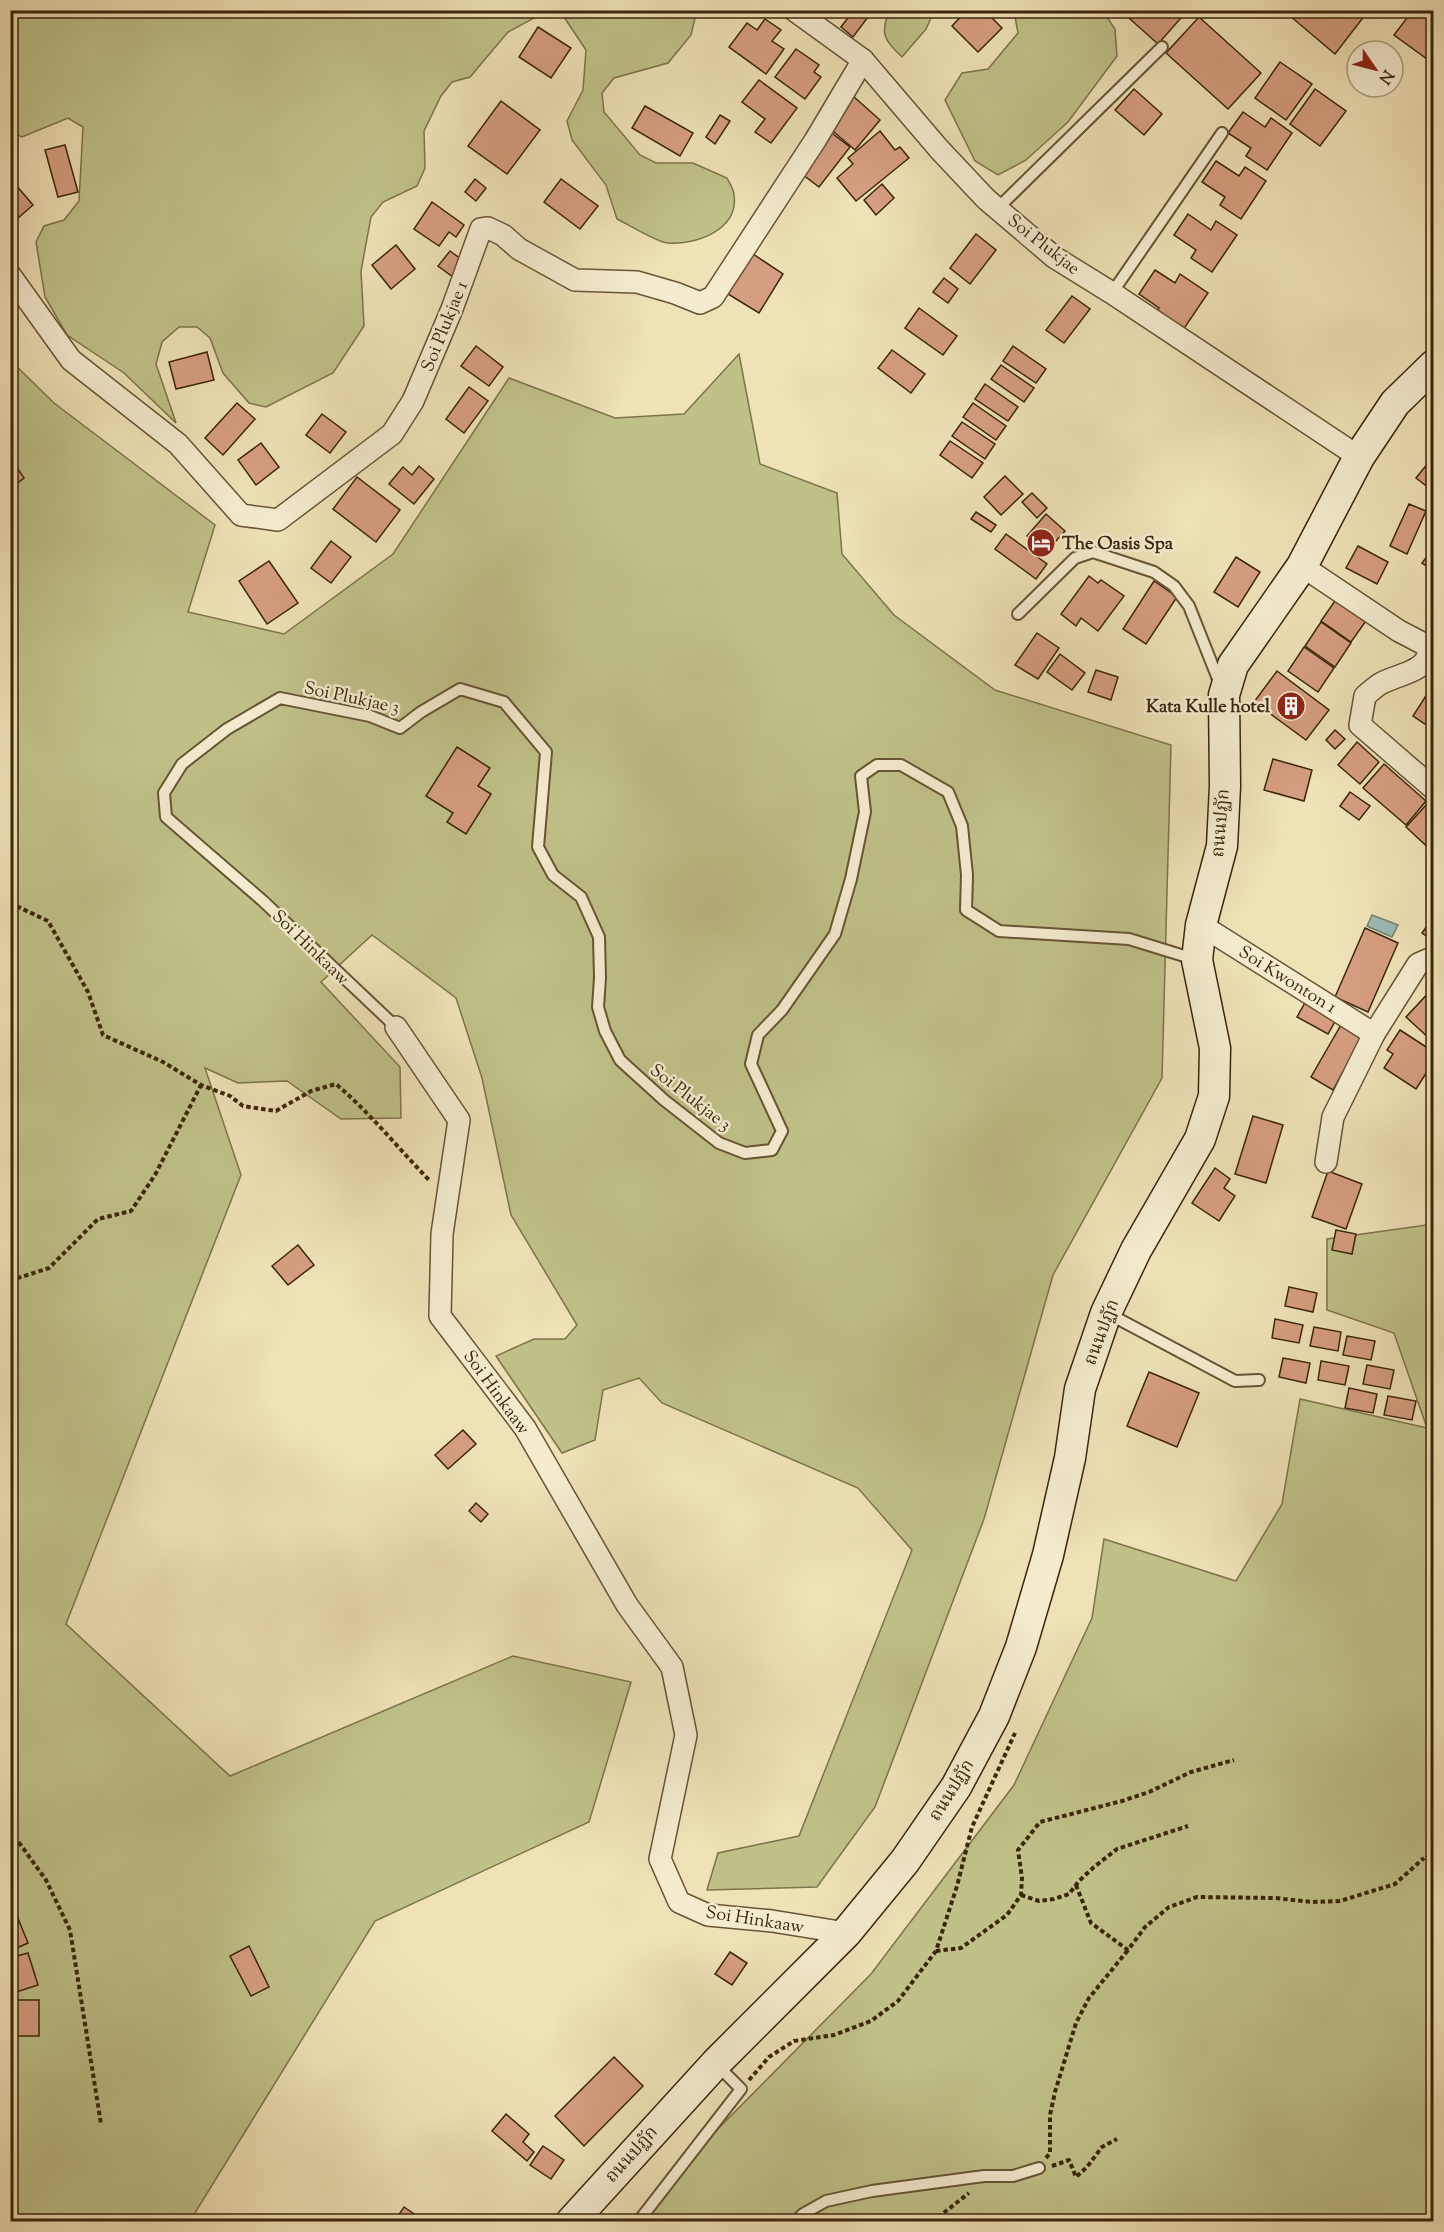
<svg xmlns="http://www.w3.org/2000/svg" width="1444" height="2232" font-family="'Sorts Mill Goudy','Noto Serif Thai',serif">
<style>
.green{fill:#c0c189;stroke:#7d7349;stroke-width:1.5}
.water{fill:#9cbcb6;stroke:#758071;stroke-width:1.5}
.building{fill:#d69e80;stroke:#3a2509;stroke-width:1.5}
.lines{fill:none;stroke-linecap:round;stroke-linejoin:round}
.service-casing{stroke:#675434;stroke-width:14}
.minor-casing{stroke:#675434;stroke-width:24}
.secondary-casing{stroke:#3a2509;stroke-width:33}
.path{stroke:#3a2509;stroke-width:4;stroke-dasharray:4.5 3;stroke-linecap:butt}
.service{stroke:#f5ecd0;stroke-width:10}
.minor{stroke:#f5ecd0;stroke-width:21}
.secondary{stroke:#f5ecd0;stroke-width:30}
.labels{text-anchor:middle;stroke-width:5;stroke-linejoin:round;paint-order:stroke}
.street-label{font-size:18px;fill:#3a2509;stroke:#f5ecd0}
.poi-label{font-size:18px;font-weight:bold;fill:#3a2509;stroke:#f5ecd0;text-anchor:start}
</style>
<rect width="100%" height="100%" fill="#efe2b7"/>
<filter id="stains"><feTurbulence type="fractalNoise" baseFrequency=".00333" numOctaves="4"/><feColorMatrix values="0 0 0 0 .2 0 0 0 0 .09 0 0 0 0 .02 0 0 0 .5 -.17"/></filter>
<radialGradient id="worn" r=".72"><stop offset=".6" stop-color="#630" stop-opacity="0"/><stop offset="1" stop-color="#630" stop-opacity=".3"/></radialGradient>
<g class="green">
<path d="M11,10l678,1 6,7 -4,17 -23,28 -54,15 -12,15 2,19 36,43 16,8h37l34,15c2,5 7,11 7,17 5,35 -38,50 -66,48 -10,0 -40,-19 -51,-24l-11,-34 -34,-45 -5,-19 16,-31 3,-40 -22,-33 -21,-4 -35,19 -38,45 -18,5 -11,14 -17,35 1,37 -8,18 -34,16 -12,15 -10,54 3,55 -31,47 -67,34 -17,-4 -26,-30 -13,-35 -13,-11h-18l-17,15 -6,22 20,59 -52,-50 -57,-38 -22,-38 -9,-55 8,-16 20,-6 15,-19 4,-74 -15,-9 -46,19 -11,-5z"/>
<path d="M889,11h45l-8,18 -24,28c-18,-17 -22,-23 -13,-46z"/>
<polygon points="1014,11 1103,11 1115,29 1117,56 1068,122 1026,160 998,175 975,161 945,100 962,73 988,69 1018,33"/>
<polygon points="739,354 760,464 837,493 842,554 894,615 995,690 1171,745 1162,1078 1053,1275 984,1519 875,1807 817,1887 707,1890 718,1853 799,1836 912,1550 858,1488 662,1403 639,1378 603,1390 595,1440 562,1453 496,1356 534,1339 565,1339 577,1325 511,1215 482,1078 456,998 372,935 321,982 400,1067 401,1118 341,1119 287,1081 238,1083 205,1068 241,1175 66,1624 230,1776 513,1656 631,1682 589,1822 375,1921 190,2221 11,2221 10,360 54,403 215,525 188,612 284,634 393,554 509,378 615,418 684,414"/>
<polygon points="1433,1224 1433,2221 635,2222 710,2137 871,1974 1014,1785 1092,1618 1104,1539 1236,1581 1282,1504 1300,1399 1427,1428 1394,1333 1327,1310 1327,1239"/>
</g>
<polygon class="water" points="1372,915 1398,925 1392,937 1367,926"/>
<g class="building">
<polygon points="854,10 868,10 871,13 853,37 841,27"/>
<polygon points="967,10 984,10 1002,28 978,52 952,26"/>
<polygon points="1120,10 1188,10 1158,44"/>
<polygon points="1283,10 1369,10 1335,54"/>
<polygon points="1413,10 1434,10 1434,64 1394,35"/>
<polygon points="1199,17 1261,73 1228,109 1166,53"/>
<polygon points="765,19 781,30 772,41 784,49 766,74 729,47 747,23 757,30"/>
<polygon points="538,27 571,48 551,78 519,57"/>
<polygon points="796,49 819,65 814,72 821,77 805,99 775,77"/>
<polygon points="1280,62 1312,84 1286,120 1255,98"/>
<polygon points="759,80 797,108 771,143 755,132 765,119 742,102"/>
<polygon points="1134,89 1162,114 1144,135 1115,110"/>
<polygon points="1315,89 1346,111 1320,146 1290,124"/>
<polygon points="853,96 880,120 855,150 827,126"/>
<polygon points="501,101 540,130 507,174 468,146"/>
<polygon points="645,106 693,133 680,156 632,128"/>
<polygon points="1243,112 1265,127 1271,118 1292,133 1267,170 1246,156 1251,148 1228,133"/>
<polygon points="720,115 730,121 715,144 706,137"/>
<polygon points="829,131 850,147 819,187 798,171"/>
<polygon points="880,131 895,150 900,147 909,158 856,201 837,178 853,164 848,158"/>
<polygon points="65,145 78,192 58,197 45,150"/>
<polygon points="1216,161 1239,176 1245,167 1266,181 1241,219 1220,205 1225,197 1202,182"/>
<polygon points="10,178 33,205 10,225"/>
<polygon points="475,179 486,188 476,201 465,192"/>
<polygon points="561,179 598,206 580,229 544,202"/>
<polygon points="882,184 894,198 876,215 864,200"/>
<polygon points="432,202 464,225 456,237 449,232 439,246 414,229"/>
<polygon points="1188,214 1211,230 1216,221 1237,235 1212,272 1191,258 1196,250 1174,235"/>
<polygon points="976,234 996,250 970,284 950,268"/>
<polygon points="396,245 415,269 391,289 372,265"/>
<polygon points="450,251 465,262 453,277 438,266"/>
<polygon points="753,254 783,274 759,313 728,294"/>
<polygon points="1155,270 1175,283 1180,274 1208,293 1183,330 1156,312 1159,308 1139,294"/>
<polygon points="944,278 958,289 948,303 933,292"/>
<polygon points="1072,296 1090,309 1064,343 1046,330"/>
<polygon points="919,308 957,336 943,355 905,328"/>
<polygon points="476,346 503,367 489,386 461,366"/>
<polygon points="1013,346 1046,369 1036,383 1003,361"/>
<polygon points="892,350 925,374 911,393 878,368"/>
<polygon points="207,352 214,380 176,389 169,362"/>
<polygon points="1001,365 1034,388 1024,402 991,379"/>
<polygon points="985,384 1018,407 1008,421 975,399"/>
<polygon points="469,387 488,401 464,433 446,419"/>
<polygon points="237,403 255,419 223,455 205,438"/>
<polygon points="973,403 1006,426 996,440 963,417"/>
<polygon points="322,414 346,432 330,453 306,435"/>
<polygon points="962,422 995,444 985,459 952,436"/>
<polygon points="950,441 983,463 972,478 940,455"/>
<polygon points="261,443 279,467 256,485 238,460"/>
<polygon points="11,459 24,478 11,488 10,487"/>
<polygon points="1429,462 1434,466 1434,492 1416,478"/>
<polygon points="419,466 434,479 414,504 389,484 403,467 412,475"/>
<polygon points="1005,476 1023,494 1001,515 984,497"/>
<polygon points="357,477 400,510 376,542 333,509"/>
<polygon points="1032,493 1047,508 1037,518 1022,502"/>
<polygon points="1409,504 1426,511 1407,554 1390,546"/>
<polygon points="976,512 996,525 991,532 971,519"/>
<polygon points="1046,514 1065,531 1045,553 1027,536"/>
<polygon points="1006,534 1047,564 1036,579 995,549"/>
<polygon points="331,541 351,557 331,583 311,568"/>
<polygon points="1358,546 1388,562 1377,584 1346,568"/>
<polygon points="1434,547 1434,571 1422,563"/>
<polygon points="1236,557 1260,572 1238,607 1214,592"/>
<polygon points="269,561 298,603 267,624 239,581"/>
<polygon points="1089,576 1098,583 1101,580 1124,596 1098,631 1081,618 1076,626 1061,614"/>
<polygon points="1154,581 1177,597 1146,644 1123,629"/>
<polygon points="1337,598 1368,618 1351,642 1321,621"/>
<polygon points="1321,622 1351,643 1335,667 1305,646"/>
<polygon points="1037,633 1059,648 1038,679 1015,665"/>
<polygon points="1304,647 1334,668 1318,692 1288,671"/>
<polygon points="1060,654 1085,673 1072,690 1047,672"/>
<polygon points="1096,670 1118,677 1111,700 1088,692"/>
<polygon points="1277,671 1329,710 1306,740 1254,702"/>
<polygon points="1429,691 1434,694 1434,730 1413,716"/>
<polygon points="1335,730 1345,739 1335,749 1326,740"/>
<polygon points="1357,742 1379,762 1360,784 1338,765"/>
<polygon points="457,747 490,768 478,786 491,794 466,834 447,822 453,813 426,796"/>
<polygon points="1273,759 1312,770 1304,801 1264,790"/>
<polygon points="1384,764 1426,801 1406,825 1363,788"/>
<polygon points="1350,792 1370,806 1359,820 1340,806"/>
<polygon points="1426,805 1434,813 1434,853 1406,827"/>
<polygon points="1434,916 1434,941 1422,933"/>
<polygon points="1365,928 1398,943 1368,1012 1335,997"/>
<polygon points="1434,987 1434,1037 1431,1040 1406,1017"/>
<polygon points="1306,1001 1337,1018 1328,1034 1297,1017"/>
<polygon points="1341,1025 1362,1037 1333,1090 1311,1077"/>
<polygon points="1400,1030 1434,1052 1434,1061 1416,1089 1384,1068 1393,1054 1387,1050"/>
<polygon points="1253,1116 1283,1125 1266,1183 1235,1174"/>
<polygon points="1215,1168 1230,1179 1224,1188 1235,1196 1219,1221 1192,1203"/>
<polygon points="1328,1171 1362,1184 1346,1229 1312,1217"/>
<polygon points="1336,1230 1356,1234 1352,1254 1332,1250"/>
<polygon points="298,1245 314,1265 288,1285 272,1266"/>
<polygon points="1289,1287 1317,1293 1313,1312 1285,1306"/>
<polygon points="1275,1319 1303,1325 1299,1343 1272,1338"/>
<polygon points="1314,1327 1341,1332 1338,1351 1310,1346"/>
<polygon points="1347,1336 1375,1341 1371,1360 1343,1355"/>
<polygon points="1283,1358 1310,1363 1306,1383 1279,1377"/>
<polygon points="1321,1361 1349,1366 1345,1385 1318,1380"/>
<polygon points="1367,1365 1394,1370 1390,1389 1363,1384"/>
<polygon points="1149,1372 1199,1393 1177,1447 1127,1426"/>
<polygon points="1349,1388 1377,1394 1373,1413 1345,1408"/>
<polygon points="1388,1396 1416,1401 1412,1420 1384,1415"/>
<polygon points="463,1430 476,1444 448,1469 435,1455"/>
<polygon points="476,1503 488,1514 481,1522 469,1511"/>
<polygon points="15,1911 28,1943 10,1951 10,1913"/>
<polygon points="249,1946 269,1987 251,1996 230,1956"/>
<polygon points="730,1952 747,1963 732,1985 715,1974"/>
<polygon points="28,1953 38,1985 10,1994 10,1958"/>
<rect x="10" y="2000" width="29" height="36"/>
<polygon points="614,2057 643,2086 584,2146 555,2116"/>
<polygon points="506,2114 529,2134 523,2142 534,2152 527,2161 492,2131"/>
<polygon points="543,2146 564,2160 551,2179 530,2165"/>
<polygon points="404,2207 426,2222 394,2222"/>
</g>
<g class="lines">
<g class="service-casing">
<g id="service">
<polyline points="998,208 1162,47"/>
<polyline points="1112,293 1222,133"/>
<polyline points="1018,614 1075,558 1093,552 1154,572 1174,586 1189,606 1220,684"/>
<polyline points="396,1027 263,901 166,817 164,793 182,764 227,729 280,698 370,716 400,728 421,712 460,689 504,702 546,752 538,847 553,875 581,897 599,937 600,978 598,1007 605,1031 620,1060 664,1100 719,1143 745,1153 772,1150 782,1131 751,1064 758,1035 782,1010 835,934 851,879 865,812 861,776 877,765 901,765 948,792 962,826 967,875 966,910 999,931 1129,939 1194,959"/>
<polyline points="1109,1314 1235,1381 1259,1380"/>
<polyline points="638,2222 741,2089 718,2066"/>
<polyline points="795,2222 803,2214 826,2201 872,2191 984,2176 1013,2176 1039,2168"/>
</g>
</g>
<g class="minor-casing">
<g id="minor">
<polyline points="794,10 863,60 939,149 986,199 1054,257 1112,293 1359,457"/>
<polyline points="10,275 71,360 178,444 241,515 278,520 392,434 413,401 452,309 481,229 488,228 503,235 519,249 575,280 637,282 675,293 700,303 713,297 816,139 863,60"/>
<path d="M1302,566l97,65 25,13 5,7c-3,22 -32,23 -49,33 -5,3 -10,8 -15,12l-5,29 74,64"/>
<polyline points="1201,925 1374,1034"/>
<polyline points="396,1027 459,1120 442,1234 440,1316 525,1428 627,1605 672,1667 686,1735 660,1859 679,1902 708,1915 772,1921 846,1933"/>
<polyline points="1326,1162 1333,1117 1374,1034 1418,964 1434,957"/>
</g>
</g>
<g class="secondary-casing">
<polyline id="secondary" points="571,2222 716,2063 846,1933 905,1861 956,1787 994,1716 1021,1647 1048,1555 1070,1458 1080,1389 1106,1313 1136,1250 1200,1139 1214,1096 1215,1048 1197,960 1201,925 1222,846 1225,786 1224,695 1233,665 1302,566 1359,457 1395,403 1434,365"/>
</g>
<g class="path">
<path d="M10,903l38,18 40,71 15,43 60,27 38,23 29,11 13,10 33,5 35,-20 25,-7c34,29 62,64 94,97"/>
<polyline points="10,1277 15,1279 49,1268 98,1219 131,1211 155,1175 201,1085"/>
<polyline points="10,1830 46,1880 70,1930 101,2124"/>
<polyline points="1076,1885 1091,1923 1128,1950 1145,1927 1169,1907 1197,1897 1275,1898 1312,1902 1340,1901 1395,1884 1424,1858"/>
<polyline points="1021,1895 1039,1901 1054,1899 1069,1894 1079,1881 1094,1867 1117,1849 1188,1826"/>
<polyline points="936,1951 961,1948 1007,1915 1021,1895 1022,1878 1018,1850 1040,1822 1122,1801 1149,1792 1191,1772 1234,1760"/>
<polyline points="749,2080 769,2057 794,2041 834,2035 871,2021 898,2001 936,1951 957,1886 972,1827 1015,1733"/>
<polyline points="1046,2158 1050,2153 1050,2115 1055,2092 1076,2023 1089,1998 1128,1950"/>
<polyline points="1052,2166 1069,2160 1076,2177 1087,2167 1102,2147 1117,2139"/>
<polyline points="932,2222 969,2193"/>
</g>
<use href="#service" class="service"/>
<use href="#minor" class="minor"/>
<use href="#secondary" class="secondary"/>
</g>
<defs>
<g id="hotel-disc" transform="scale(1.5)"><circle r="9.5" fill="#8f2418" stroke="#f5ecd0"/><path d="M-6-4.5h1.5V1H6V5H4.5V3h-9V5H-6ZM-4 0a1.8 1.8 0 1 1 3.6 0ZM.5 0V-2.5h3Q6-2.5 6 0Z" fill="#fff"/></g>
<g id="building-disc" transform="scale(1.5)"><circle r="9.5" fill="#8f2418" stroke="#f5ecd0"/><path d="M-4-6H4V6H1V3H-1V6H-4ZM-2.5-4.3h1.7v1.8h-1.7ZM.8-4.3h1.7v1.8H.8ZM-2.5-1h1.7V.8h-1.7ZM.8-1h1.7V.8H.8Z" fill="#fff"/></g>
</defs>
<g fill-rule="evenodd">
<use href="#hotel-disc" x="1041" y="543"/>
<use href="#building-disc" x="1291" y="706"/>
</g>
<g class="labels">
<g class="street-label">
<text transform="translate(1044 244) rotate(38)" y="6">Soi Plukjae</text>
<text transform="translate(444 326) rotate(-68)" y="6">Soi Plukjae 1</text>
<text transform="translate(352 697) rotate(12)" y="6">Soi Plukjae 3</text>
<text transform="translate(1220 823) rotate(-85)" y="6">ถนนปฏัก</text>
<text transform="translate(311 947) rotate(44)" y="6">Soi Hinkaaw</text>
<text transform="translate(1288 979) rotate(32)" y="6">Soi Kwonton 1</text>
<text transform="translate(691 1097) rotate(38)" y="6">Soi Plukjae 3</text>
<text transform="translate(1101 1332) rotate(-69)" y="6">ถนนปฏัก</text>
<text transform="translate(497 1392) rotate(54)" y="6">Soi Hinkaaw</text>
<text transform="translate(951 1790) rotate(-58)" y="6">ถนนปฏัก</text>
<text transform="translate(755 1919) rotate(9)" y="6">Soi Hinkaaw</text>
<text transform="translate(631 2154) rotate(-48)" y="6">ถนนปฏัก</text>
</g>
<g class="poi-label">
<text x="1062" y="549">The Oasis Spa</text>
<text x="1270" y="712" text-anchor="end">Kata Kulle hotel</text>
</g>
</g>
<rect width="1444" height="2232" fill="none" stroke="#efe2b7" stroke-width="36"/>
<rect x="12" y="12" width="1420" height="2208" fill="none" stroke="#3a2509" stroke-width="3"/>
<rect x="18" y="18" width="1408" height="2196" fill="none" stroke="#3a2509" stroke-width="1.5"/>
<g transform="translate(1375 69) rotate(125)"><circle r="28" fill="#f5ecd0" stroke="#aa9c80" stroke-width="1.5"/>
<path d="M0-4.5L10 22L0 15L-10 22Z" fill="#8f2418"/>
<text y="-9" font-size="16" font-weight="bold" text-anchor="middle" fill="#3a2509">N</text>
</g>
<rect width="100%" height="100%" filter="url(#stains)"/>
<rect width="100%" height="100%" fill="url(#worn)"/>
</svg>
